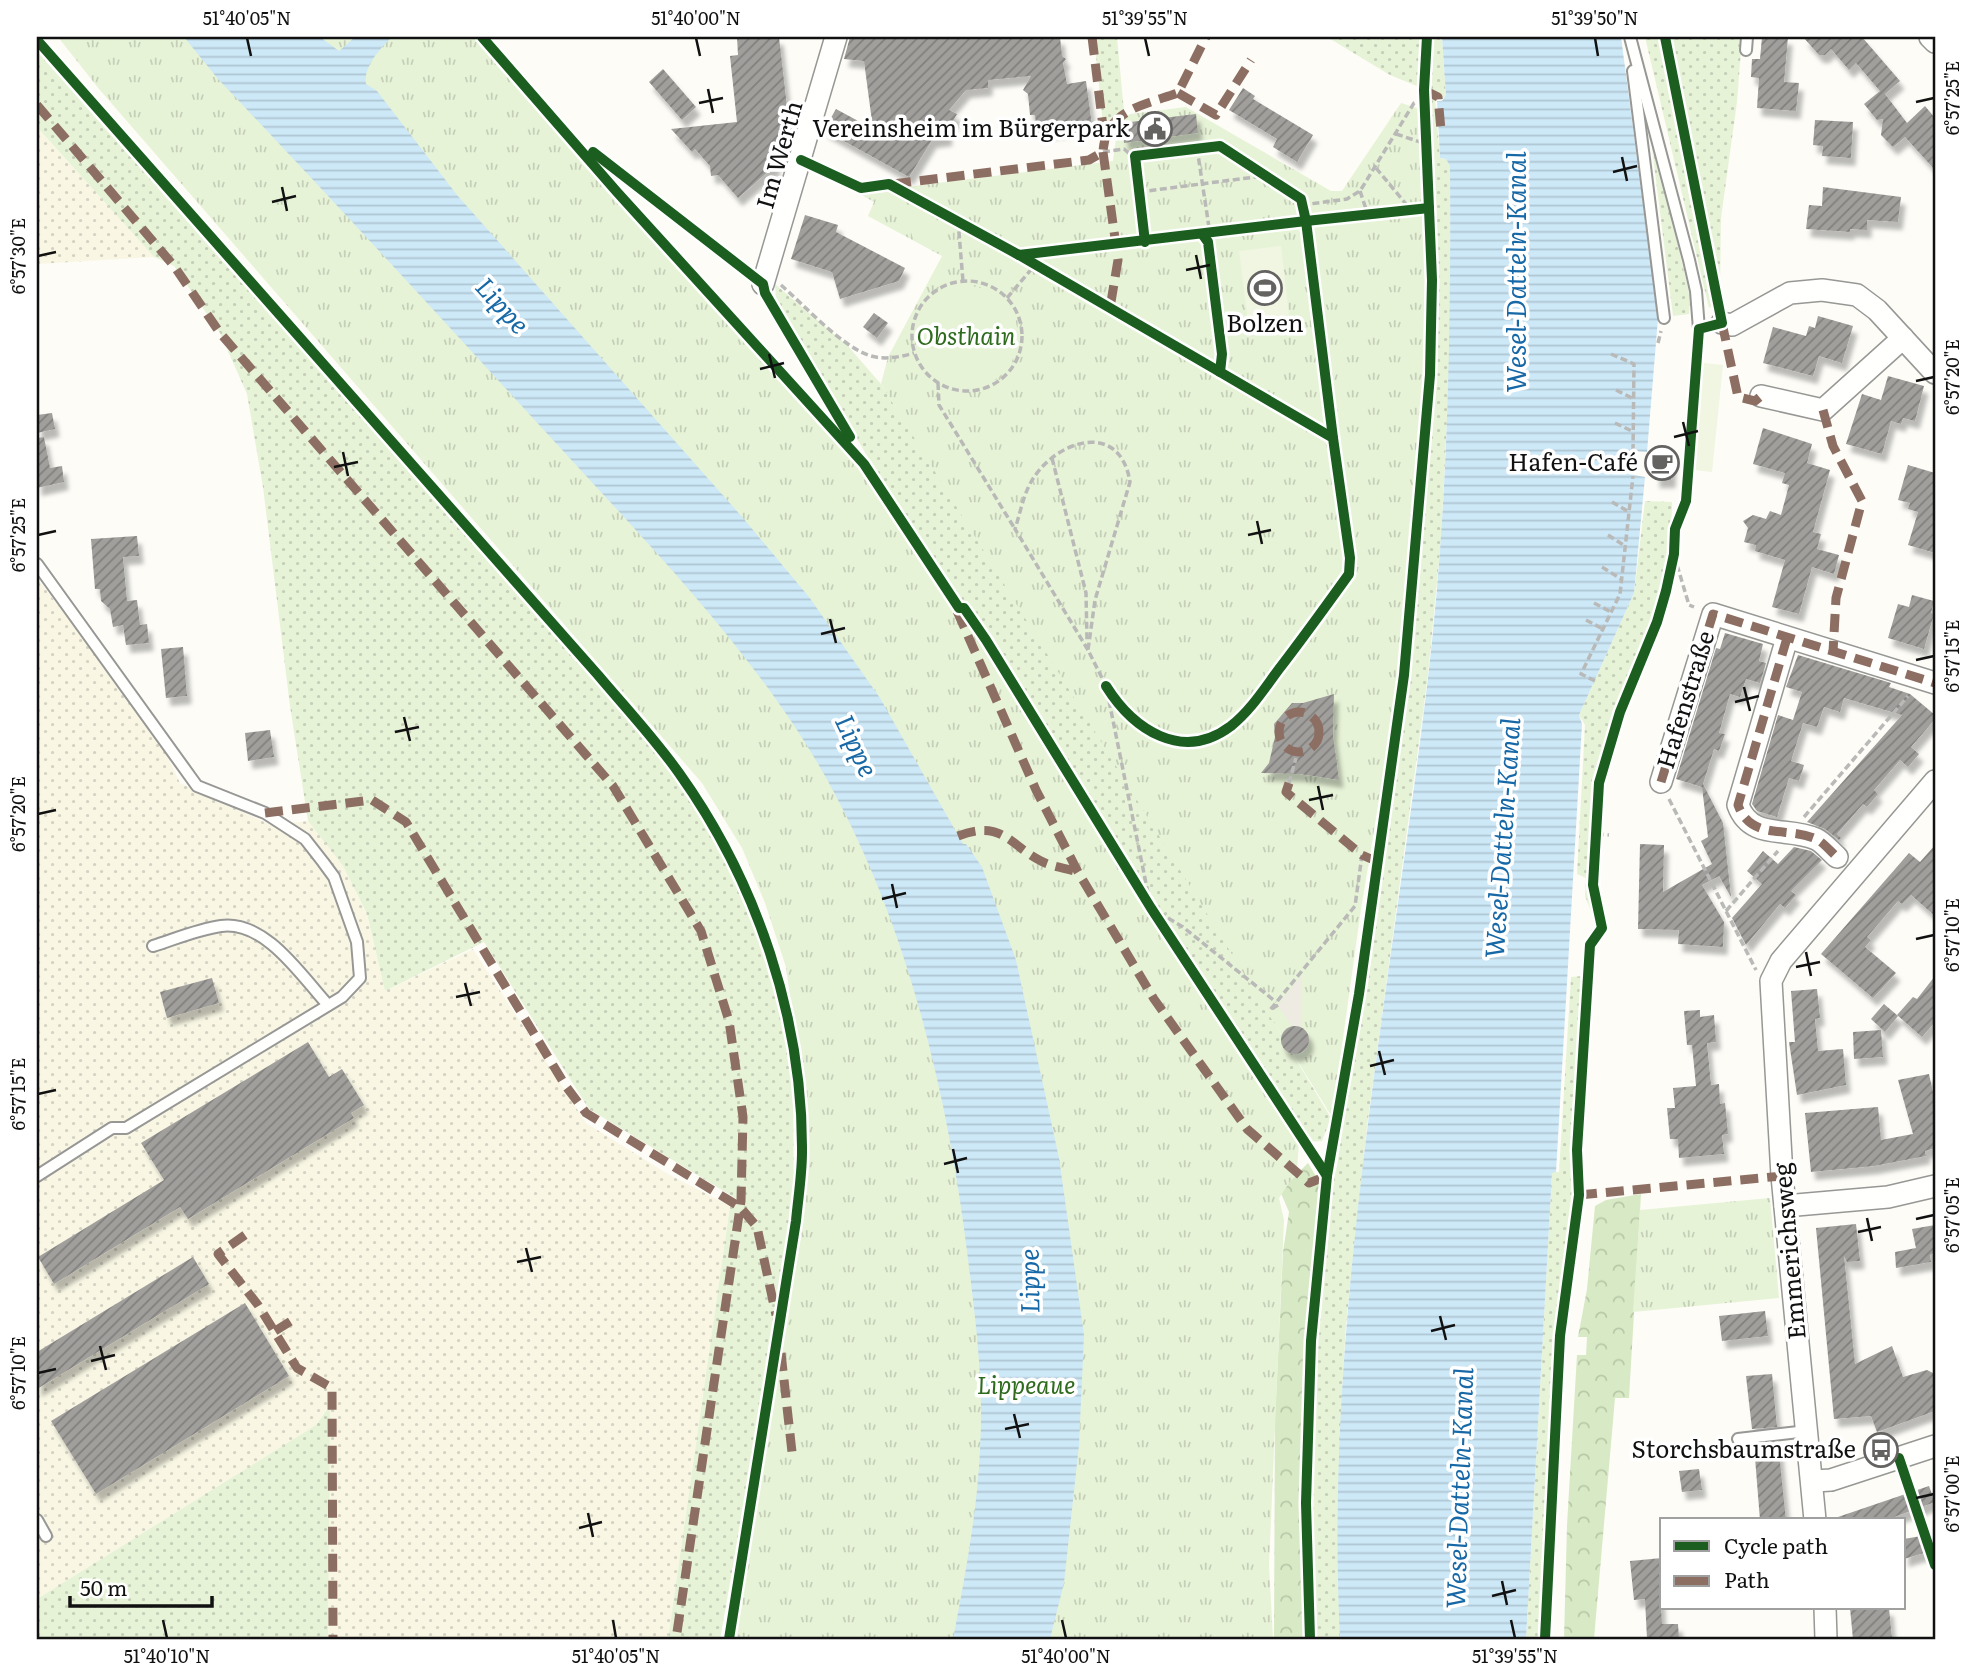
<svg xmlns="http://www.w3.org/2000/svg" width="1972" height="1676" font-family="Literata,serif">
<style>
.farmland{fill:url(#farmland-dots)}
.grass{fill:url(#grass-dots)}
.forest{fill:url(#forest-crowns)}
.park{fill:url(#park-tufts)}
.garden{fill:#e7f3d7}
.pitch{fill:#f0f6e1}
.plaza{fill:#edebe2}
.water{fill:url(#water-rules)}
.building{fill:url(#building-hatch);filter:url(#shadow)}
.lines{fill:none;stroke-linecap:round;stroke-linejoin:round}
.service-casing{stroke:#979795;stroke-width:14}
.minor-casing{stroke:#979795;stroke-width:24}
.path{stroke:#b9b9b8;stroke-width:3.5;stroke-dasharray:7 3.5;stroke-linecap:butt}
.service{stroke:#fffffe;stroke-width:10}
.minor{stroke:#fffffe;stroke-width:21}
.quiet{stroke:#8d6e63;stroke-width:9;stroke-dasharray:18 9;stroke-linecap:butt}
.cycleway-casing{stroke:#fff;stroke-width:15}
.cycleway{stroke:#1b5e20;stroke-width:10}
.ticks{fill:none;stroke:#111;stroke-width:2.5}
.labels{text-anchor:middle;stroke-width:7;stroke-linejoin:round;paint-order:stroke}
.poi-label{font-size:24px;fill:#111;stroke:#fff;text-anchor:end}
.street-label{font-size:24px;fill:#111;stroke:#fff}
.park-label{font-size:24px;font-style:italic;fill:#2f6b1f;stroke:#fff}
.water-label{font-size:26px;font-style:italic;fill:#1768a6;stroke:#fff}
.neatline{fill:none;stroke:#111;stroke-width:2.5}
.ticks-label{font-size:18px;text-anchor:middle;fill:#111}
</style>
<defs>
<pattern id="farmland-dots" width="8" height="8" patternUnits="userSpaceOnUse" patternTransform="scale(1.75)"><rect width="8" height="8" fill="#f9f7e4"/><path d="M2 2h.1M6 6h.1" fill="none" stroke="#d4d3c3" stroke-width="1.8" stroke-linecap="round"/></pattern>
<pattern id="grass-dots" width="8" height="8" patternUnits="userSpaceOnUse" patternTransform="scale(1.75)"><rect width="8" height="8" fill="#e7f3d7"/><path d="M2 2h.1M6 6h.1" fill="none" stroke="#c5cfb8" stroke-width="1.8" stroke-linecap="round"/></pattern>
<pattern id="forest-crowns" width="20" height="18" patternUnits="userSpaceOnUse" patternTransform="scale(1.75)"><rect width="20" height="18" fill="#d8eac5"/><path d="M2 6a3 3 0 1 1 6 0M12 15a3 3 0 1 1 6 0" fill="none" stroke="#b8c8a8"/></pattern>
<pattern id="park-tufts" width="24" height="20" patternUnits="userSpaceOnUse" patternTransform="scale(1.75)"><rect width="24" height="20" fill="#e7f3d7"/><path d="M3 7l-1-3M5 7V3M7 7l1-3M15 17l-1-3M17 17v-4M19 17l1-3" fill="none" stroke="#c5cfb8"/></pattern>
<pattern id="water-rules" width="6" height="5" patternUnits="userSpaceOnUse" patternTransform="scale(1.75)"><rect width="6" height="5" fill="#cde8f7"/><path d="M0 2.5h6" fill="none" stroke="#afc6d3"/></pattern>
<pattern id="building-hatch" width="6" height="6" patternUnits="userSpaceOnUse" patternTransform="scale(1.75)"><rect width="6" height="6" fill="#a19f9c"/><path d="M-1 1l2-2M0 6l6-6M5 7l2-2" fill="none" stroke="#82807e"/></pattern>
<filter id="shadow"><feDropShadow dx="4.5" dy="8" stdDeviation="2" flood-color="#0004"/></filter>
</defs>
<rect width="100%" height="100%" fill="#fdfcf7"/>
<g class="farmland">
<polygon points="37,127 154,257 37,264"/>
<polygon points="37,578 158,736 180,783 271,825 308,821 343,866 367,915 385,991 473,949 586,1123 668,1174 730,1206 668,1639 328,1639 329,1405 316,1425 37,1599"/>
</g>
<g class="grass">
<polygon points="1094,37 1117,37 1124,112 1104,135"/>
<polygon points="1327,37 1421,37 1419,87 1390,75"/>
<polygon points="1432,37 1442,37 1446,95 1441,101 1438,93 1429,90"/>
<polygon points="1645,37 1661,37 1714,305 1709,308"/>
<polygon points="1671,37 1742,37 1737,102 1721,218 1720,288"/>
<polygon points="37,43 503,572 676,776 749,903 766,948 788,1035 793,1088 794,1221 720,1639 668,1639 730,1206 740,1201 589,1109 484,942 385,991 367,914 343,866 308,821 290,706 263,487 247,394 220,333 174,266 154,257 37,127"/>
<polygon points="1435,98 1440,158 1446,159 1450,166 1451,339 1441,541 1428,675 1367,1127 1346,1324 1342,1392 1340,1639 1314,1639 1312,1452 1316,1355 1330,1191 1337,1166 1411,647 1437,318 1429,99"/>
<polygon points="1655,147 1690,297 1689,314 1673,316 1652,148"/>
<polygon points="775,284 847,345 881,384 1110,748 1331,1118 1322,1141 1308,1142 1276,1096 999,654 893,500 776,301"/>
<polygon points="1645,501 1672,502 1671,539 1659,606 1623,689 1595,783 1589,879 1597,914 1595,921 1585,896 1586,878 1577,874 1585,725 1579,715 1634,593"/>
<polygon points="1583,976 1572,1161 1572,1212 1559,1302 1540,1639 1526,1639 1552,1172 1559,1172 1571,977"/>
<polygon points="330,1405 328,1639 37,1639 37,1599 316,1425"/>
</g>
<g class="forest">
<polygon points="1308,1163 1320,1183 1302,1419 1303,1639 1274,1639 1275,1419 1283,1252 1289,1212 1280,1191"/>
<polygon points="1641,1194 1629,1398 1615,1398 1594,1639 1564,1639 1567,1525 1577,1355 1586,1355 1587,1337 1578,1337 1587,1289 1595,1206 1606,1200"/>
</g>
<g class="park">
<polygon points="58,37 485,37 843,446 908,531 1207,988 1299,1141 1297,1171 1279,1198 1284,1220 1269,1565 1273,1639 725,1639 795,1255 797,1047 786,967 765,903 742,848 702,783 99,89"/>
<polygon points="1401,103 1420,109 1428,289 1426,373 1410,574 1401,667 1361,909 1332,1117 881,384 888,357 942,256 868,216 874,202 858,193 1113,161 1118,123 1130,114 1186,107 1331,191 1342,191"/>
<polygon points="1770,1198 1779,1298 1633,1312 1640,1210"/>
</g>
<g class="garden">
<circle cx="926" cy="230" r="15"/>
<circle cx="967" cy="337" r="51"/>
</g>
<g class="pitch">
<polygon points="1281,246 1290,324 1249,329 1239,251"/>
<polygon points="1703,363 1723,365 1712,472 1694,470"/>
</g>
<polygon class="plaza" points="1302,975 1302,1042 1278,1005"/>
<g class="water">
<path d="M184,37h136l19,14 16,-14h37c-11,11 -29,29 -26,47l11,7 80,104 286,323 66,79 71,101 83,146h3l16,23 34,93 43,198 25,177 -5,110 -15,138 -14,56h-97c12,-63 24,-125 27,-189 4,-64 -4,-128 -12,-191 -22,-180 -69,-372 -169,-526 -70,-107 -160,-199 -246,-293 -111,-121 -222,-242 -335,-361z"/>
<path d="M1442,37h179l37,281 -11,134 -17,-1 -1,23 16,3 -11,116 -55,122 3,9 -26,448 -4,1 -26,466h-186c-16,-323 50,-642 88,-961 20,-170 23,-341 22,-512l-4,-7 -6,-1 -3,-57h5l4,-6z"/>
</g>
<g class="building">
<polygon points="737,37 779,37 791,142 781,146 783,153 774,154 776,169 771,169 738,198 718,175 711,176 710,166 695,149 692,152 671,129 737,122 730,56 738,55"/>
<polygon points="850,37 1060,37 1062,56 1066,59 1063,63 1067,84 1086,81 1092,126 1037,133 1035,115 1030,115 1028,94 1023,90 1031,76 988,80 988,88 966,90 949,110 957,114 947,131 948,138 932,140 909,177 824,130 836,109 873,129 864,61 844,59"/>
<polygon points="1762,37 1788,37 1784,82 1799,83 1796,111 1757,108 1759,78 1751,77 1752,59 1760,59"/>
<polygon points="1803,37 1862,37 1900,81 1885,94 1907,123 1925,106 1935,118 1935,170 1905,137 1893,147 1881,135 1883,119 1877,120 1864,104 1880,91 1856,63 1849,70 1831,49 1825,55 1819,55"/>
<polygon points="663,69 696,107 682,120 649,82"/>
<polygon points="1243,88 1255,96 1253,99 1313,135 1297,162 1273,147 1277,139 1229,110"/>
<polygon points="1196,114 1198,133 1124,143 1122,123"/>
<polygon points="1815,120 1853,122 1851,158 1822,156 1823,146 1813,145"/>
<polygon points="1823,187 1901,197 1898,222 1867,220 1867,230 1850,229 1850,232 1806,229 1809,205 1822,206"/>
<polygon points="805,215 838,225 836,232 905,268 899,281 840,299 832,272 791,259"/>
<polygon points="874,313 888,323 877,338 863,327"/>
<polygon points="1818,316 1853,326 1842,363 1819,356 1813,376 1763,363 1773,327 1806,336 1809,326 1815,328"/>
<polygon points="1888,376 1924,386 1915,421 1903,418 1901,424 1891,421 1882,454 1846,444 1862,394 1881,400"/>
<polygon points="52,413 55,429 37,433 37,415"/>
<polygon points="1763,428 1812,444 1807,463 1830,470 1813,532 1821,534 1817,549 1839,555 1834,574 1812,567 1799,614 1772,607 1785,560 1755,551 1756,545 1744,542 1748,528 1743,521 1753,515 1766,519 1770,511 1781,515 1789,485 1782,483 1785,473 1753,464"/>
<polygon points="44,437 50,468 62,466 64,482 37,488 37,438"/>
<polygon points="1656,454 1672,454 1671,480 1655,480"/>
<polygon points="1908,465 1935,473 1935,553 1908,545 1918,512 1908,509 1910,503 1898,500"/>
<polygon points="137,536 139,556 123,557 127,601 137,600 140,625 147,624 149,643 126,645 123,625 113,627 110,609 101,601 100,589 95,589 91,539"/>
<polygon points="1912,595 1934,601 1931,613 1934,614 1924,649 1888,638 1898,604 1909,607"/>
<polygon points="1725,633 1763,644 1759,661 1766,663 1760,683 1746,679 1740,697 1730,694 1719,733 1725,734 1719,751 1714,749 1703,784 1723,823 1731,897 1719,876 1702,885 1724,922 1723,947 1678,944 1679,930 1638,929 1640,844 1664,845 1663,892 1712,864 1701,841 1708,837 1702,787 1676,779 1716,648 1720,649"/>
<polygon points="183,647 187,696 166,698 161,649"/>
<polygon points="1798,655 1891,683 1889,687 1910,694 1935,715 1935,719 1911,747 1919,754 1908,767 1900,760 1874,790 1878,794 1867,807 1863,804 1837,834 1841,838 1839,840 1825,829 1807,822 1902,715 1844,698 1840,712 1824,707 1817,727 1803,723 1791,761 1804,765 1799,781 1789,778 1777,817 1757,811 1752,804 1778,715 1793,720 1802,692 1786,687"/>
<polygon points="1334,694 1333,735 1339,780 1300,774 1261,773 1269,763 1275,737 1274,724 1292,703 1303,703"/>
<polygon points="270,730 274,757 248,761 245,733"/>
<polygon points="1935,845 1935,916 1911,895 1902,904 1898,901 1867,937 1871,940 1865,947 1896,973 1873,998 1821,954 1909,853 1920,862"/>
<polygon points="1794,847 1811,851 1822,860 1791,891 1796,895 1785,908 1780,904 1746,945 1732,918 1762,884 1747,871 1763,851 1778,864"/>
<polygon points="1935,976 1935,1022 1922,1037 1897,1015 1913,997 1917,999"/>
<polygon points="212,978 219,1003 167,1018 160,992"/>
<polygon points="1817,989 1820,1018 1815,1019 1818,1051 1843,1049 1846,1085 1797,1095 1789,1042 1795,1042 1791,991"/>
<polygon points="1884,1004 1898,1016 1885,1032 1871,1019"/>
<polygon points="1700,1010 1700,1017 1714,1015 1716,1042 1707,1043 1711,1085 1719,1084 1720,1104 1725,1103 1728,1134 1722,1135 1724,1154 1679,1158 1678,1139 1670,1139 1667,1108 1675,1108 1673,1088 1696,1086 1692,1045 1687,1045 1684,1011"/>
<circle cx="1295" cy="1040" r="14"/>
<polygon points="1881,1030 1883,1057 1854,1059 1853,1032"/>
<polygon points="308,1042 329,1077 342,1069 364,1105 351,1113 354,1118 188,1219 180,1207 54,1284 38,1257 164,1180 141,1143"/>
<polygon points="1929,1074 1935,1102 1935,1148 1925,1151 1926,1156 1874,1166 1811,1172 1805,1113 1878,1107 1881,1140 1913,1134 1898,1080"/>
<polygon points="1856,1224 1860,1261 1847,1262 1844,1256 1855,1364 1892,1346 1903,1377 1927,1370 1935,1374 1935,1411 1877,1432 1871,1416 1834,1419 1816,1228"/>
<polygon points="1935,1225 1935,1253 1930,1255 1931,1262 1896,1268 1895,1252 1916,1248 1912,1229"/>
<polygon points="193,1257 209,1284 37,1389 37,1352"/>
<polygon points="245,1303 289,1376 96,1494 51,1421"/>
<polygon points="1765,1311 1768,1336 1722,1341 1719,1316"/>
<polygon points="1772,1374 1777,1427 1752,1429 1746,1376"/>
<polygon points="1778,1442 1786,1520 1760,1520 1754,1445"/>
<polygon points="1699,1469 1702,1490 1682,1492 1679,1471"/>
<polygon points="1929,1486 1935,1502 1886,1520 1835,1520 1835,1518"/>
<polygon points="1921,1536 1927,1552 1904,1559 1904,1539"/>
<polygon points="1662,1558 1662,1589 1660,1589 1662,1624 1678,1624 1679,1639 1647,1639 1645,1599 1634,1600 1630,1561"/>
<polygon points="1850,1608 1889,1608 1892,1639 1853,1639"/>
</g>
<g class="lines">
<g class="service-casing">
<g id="service">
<polyline points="1630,37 1689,260 1696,291 1699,329 1722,323"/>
<polyline points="1746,50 1747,37"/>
<polyline points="1633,71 1664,318"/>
<polyline points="37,564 197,786 265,813 305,839 323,862 334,877 357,942 360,978 342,997 126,1128 112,1128 37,1176"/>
<path d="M153,946c22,-7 46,-17 68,-20 45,-6 81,51 107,79"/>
<polyline points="1738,1439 1807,1431"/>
<polyline points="37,1520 46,1536"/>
</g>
</g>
<g class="minor-casing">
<g id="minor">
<polyline points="1930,37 1935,42"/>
<polyline points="763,284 836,37"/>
<polyline points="1722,323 1732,325 1790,293 1822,290 1857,295 1877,310 1935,373"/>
<polyline points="1761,396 1823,410 1903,338"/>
<path d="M1787,638l-49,167c13,36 49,21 78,34 7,3 15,13 21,18"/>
<polyline points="1661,782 1713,614 1935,683"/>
<polyline points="1785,1206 1888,1197 1935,1186"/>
<polyline points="1814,1481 1831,1480 1935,1446"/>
<polyline points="1815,1520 1782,1176 1771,981 1781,961 1935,781"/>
<polyline points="1825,1608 1826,1639"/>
</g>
</g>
<g class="path">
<polyline points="1665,37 1719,306"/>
<polyline points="1396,134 1426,144"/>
<polyline points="1197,148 1210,234"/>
<polyline points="1103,152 1124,149 1135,158"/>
<polyline points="1376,168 1411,210"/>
<polyline points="1360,191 1368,215"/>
<polyline points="1139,192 1263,176"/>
<polyline points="1302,205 1347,199 1360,191 1414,103 1424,99"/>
<polyline points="933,216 937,210"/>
<polyline points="958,221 963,281"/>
<circle cx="967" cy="336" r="55"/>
<path d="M781,285c23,20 62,63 90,71 15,4 29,1 43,-3"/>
<polyline points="1007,298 1035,265"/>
<polyline points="1658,343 1661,331"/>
<polyline points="1611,354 1634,364 1633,451"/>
<polyline points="938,383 939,405 1015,529"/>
<polyline points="1616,390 1634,399"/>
<polyline points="1615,423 1634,432"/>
<polyline points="1052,458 1086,593 1087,641"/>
<polyline points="1612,502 1629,512"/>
<polyline points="1608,535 1625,546"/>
<polyline points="1674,555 1689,605 1694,607"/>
<polyline points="1602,567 1621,579"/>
<polyline points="1594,603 1611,612"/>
<polyline points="1586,620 1603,629"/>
<path d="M1088,650l-73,-121c5,-15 8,-33 16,-47 24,-42 89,-63 99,0l-35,118 -7,50 18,36 45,222 32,19 93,75"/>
<polyline points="1595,681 1581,674 1620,594 1633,476"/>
<polyline points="1289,783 1296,758"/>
<polyline points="1669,799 1756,970"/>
<polyline points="1804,817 1908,696"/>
<polyline points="1597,834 1609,835"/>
<polyline points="1726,911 1778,851"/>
<polyline points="1278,1005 1270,1010 1355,906 1362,855"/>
<polyline points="1545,1639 1560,1336 1579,1195 1577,1150 1590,945 1602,928 1593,885 1599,783 1620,712 1657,622 1666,591 1674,554 1675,529 1686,501 1699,342"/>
</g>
<use href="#service" class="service"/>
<use href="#minor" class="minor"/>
<g class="quiet">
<polyline points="1092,37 1104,135"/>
<polyline points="1424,90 1438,97 1441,130"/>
<polyline points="1178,93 1216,115 1251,60"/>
<polyline points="37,105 174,266 220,333 613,786 701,931 729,1021 743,1117 741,1201 676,1639"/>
<polyline points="1103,152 1118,260 1110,308"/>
<path d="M893,184l196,-24 14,-8c2,-42 41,-47 75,-59l28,-56"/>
<polyline points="1722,323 1738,397 1755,401 1761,396"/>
<polyline points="1823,410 1833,446 1862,501 1836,598 1833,652"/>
<polyline points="957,611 1036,790 1078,872 1154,999 1247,1129 1309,1183 1327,1176"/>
<path d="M1787,638l-49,167c13,36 49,21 78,34 7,3 15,13 21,18"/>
<circle cx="1299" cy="732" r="20"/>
<polyline points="1661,782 1713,614 1935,683"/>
<polyline points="1289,783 1286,792 1362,855 1378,862"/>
<polyline points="265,813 372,800 406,822 565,1085 586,1113 740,1207 757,1227 776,1315"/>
<path d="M958,836c45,-17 51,9 83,25 11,6 25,7 37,11"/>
<polyline points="1579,1195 1782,1176"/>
<polyline points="245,1235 218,1254 258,1305 297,1368 332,1388 333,1639"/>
<polyline points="275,1331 296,1318"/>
<polyline points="781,1353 792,1452"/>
</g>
<g class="cycleway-casing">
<g id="cycleway">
<polyline points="482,37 617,192 864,464 959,608 964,608 986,640 1151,908 1327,1176"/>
<path d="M37,40l561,635c27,32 57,64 81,98 78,109 124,246 123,379 0,23 -4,47 -6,69l-67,418"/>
<polyline points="593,152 763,284 765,293 850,437"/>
<polyline points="801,160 861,188 889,184 1019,255 1306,221 1301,199 1220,146 1135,156 1145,242"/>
<polyline points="1019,255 1220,372"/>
<polyline points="1333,438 1306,221 1429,208"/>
<path d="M1106,686c27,43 76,77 125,40 20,-16 33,-37 48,-57 24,-31 47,-63 70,-95l1,-16 -17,-120 -113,-66 2,-18 -14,-112 -5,-7"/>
<polyline points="1899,1458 1935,1565"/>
<polyline points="1310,1639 1306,1503 1311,1341 1327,1176 1359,994 1404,675 1430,375 1432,280 1424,90 1427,37"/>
<polyline points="1545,1639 1560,1336 1579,1195 1577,1150 1590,945 1602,928 1593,885 1599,783 1620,712 1657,622 1666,591 1674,554 1675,529 1686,501 1699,329 1722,323 1665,37"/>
</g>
</g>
<use href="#cycleway" class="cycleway"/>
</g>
<path class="ticks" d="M247,38l4,18M696,38l4,18M1145,38l4,18M1595,38l3,18M708,89l5,24M1916,102l18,-4M699,103l24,-5M1622,157l5,24M1613,172l24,-6M282,187l5,24M272,202l24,-6M1196,255l5,24M38,256l18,-4M1186,270l24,-5M769,354l6,24M760,369l24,-6M1916,381l18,-4M1683,422l6,24M1674,437l24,-6M343,452l5,24M334,467l24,-5M1257,521l5,23M38,535l18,-4M1248,535l23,-5M830,619l6,24M821,634l24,-6M1916,660l18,-4M1744,687l6,24M1735,702l24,-6M404,717l6,24M395,732l24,-5M1318,786l5,24M1309,800l24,-5M38,814l18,-4M892,884l5,24M882,899l24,-6M1916,939l18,-4M1806,952l5,24M1796,967l24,-5M465,983l6,23M456,997l24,-5M1379,1051l6,24M1370,1066l24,-6M38,1094l18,-4M953,1149l5,24M944,1164l23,-6M1867,1218l5,23M1916,1219l18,-4M1858,1232l23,-5M526,1248l6,24M517,1262l24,-5M1440,1316l6,24M1431,1331l24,-6M100,1346l6,24M91,1361l24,-6M38,1373l18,-4M1014,1414l6,24M1005,1429l24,-5M1916,1498l18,-4M588,1513l5,24M579,1528l23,-6M1502,1581l5,24M1492,1596l24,-6M163,1620l4,18M613,1620l3,18M1062,1620l4,18M1511,1620l4,18"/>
<defs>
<g id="civic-ring" transform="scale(1.75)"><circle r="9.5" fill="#fff" stroke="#646362" stroke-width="1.5"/><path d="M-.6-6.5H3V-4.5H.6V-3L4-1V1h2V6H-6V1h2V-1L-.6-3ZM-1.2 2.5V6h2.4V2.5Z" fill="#646362"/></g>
<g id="stadium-ring" transform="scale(1.75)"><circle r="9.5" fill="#fff" stroke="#646362" stroke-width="1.5"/><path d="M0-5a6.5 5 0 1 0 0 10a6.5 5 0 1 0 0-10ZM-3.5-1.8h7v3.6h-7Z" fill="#646362"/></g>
<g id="cafe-ring" transform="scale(1.75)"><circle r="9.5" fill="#fff" stroke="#646362" stroke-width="1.5"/><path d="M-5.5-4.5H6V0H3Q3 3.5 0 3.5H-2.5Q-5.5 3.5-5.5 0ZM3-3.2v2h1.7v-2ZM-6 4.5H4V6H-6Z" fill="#646362"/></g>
<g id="bus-ring" transform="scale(1.75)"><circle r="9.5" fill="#fff" stroke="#646362" stroke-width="1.5"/><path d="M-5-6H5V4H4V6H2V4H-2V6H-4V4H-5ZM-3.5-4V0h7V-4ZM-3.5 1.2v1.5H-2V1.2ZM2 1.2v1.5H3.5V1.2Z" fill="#646362"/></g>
</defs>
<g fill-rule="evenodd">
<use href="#civic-ring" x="1155" y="129"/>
<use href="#stadium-ring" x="1265" y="288"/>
<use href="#cafe-ring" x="1662" y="463"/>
<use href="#bus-ring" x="1881" y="1450"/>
</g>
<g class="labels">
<g class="poi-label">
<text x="1130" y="137">Vereinsheim im Bürgerpark</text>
<text x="1265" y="332" text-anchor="middle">Bolzen</text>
<text x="1638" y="471">Hafen-Café</text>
<text x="1856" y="1458">Storchsbaumstraße</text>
</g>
<g class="street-label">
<text transform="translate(780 155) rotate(-74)" y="8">Im Werth</text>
<text transform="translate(1686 700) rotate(-73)" y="8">Hafenstraße</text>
<text transform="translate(1790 1251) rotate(-95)" y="8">Emmerichsweg</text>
</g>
<g class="park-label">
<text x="966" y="345">Obsthain</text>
<text x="1026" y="1394">Lippeaue</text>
</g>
<g class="water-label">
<text transform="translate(1517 272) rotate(-90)" y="9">Wesel-Datteln-Kanal</text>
<text transform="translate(502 306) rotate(48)" y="9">Lippe</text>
<text transform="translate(856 746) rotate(65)" y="9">Lippe</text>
<text transform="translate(1503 838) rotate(-86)" y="9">Wesel-Datteln-Kanal</text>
<text transform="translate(1030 1281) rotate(-91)" y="9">Lippe</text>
<text transform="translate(1460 1488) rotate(-88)" y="9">Wesel-Datteln-Kanal</text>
</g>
</g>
<rect width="1972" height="1676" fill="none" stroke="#ffffff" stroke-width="77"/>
<rect x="1660" y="1518" width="245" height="91" fill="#ffffff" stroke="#a0a0a0" stroke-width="2"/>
<rect x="1674" y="1541" width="35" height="10" fill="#1b5e20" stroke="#a0a0a0" stroke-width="2"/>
<text x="1724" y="1554" font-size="21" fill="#111111">Cycle path</text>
<rect x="1674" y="1576" width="35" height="10" fill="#8d6e63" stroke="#a0a0a0" stroke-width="2"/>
<text x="1724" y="1588" font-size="21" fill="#111111">Path</text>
<path d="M70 1596v10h142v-10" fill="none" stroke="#111111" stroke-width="3.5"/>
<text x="80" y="1596" font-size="21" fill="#111111" stroke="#ffffff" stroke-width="5" paint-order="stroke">50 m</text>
<rect x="38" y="38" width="1896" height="1600" class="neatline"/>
<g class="ticks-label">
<text x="247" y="25">51°40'05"N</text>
<text x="696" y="25">51°40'00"N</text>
<text x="1145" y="25">51°39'55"N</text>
<text x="1595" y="25">51°39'50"N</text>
<text transform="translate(1953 98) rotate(-90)" y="6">6°57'25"E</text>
<text transform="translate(19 256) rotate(-90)" y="6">6°57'30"E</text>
<text transform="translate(1953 377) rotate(-90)" y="6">6°57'20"E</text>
<text transform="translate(19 535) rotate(-90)" y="6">6°57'25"E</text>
<text transform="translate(1953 656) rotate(-90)" y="6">6°57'15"E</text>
<text transform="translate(19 814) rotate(-90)" y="6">6°57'20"E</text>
<text transform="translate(1953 935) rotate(-90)" y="6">6°57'10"E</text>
<text transform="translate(19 1094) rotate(-90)" y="6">6°57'15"E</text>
<text transform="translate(1953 1215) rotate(-90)" y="6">6°57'05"E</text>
<text transform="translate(19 1373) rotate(-90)" y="6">6°57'10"E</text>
<text transform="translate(1953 1494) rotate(-90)" y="6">6°57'00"E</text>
<text x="167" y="1663">51°40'10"N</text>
<text x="616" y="1663">51°40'05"N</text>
<text x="1066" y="1663">51°40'00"N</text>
<text x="1515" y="1663">51°39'55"N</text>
</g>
</svg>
